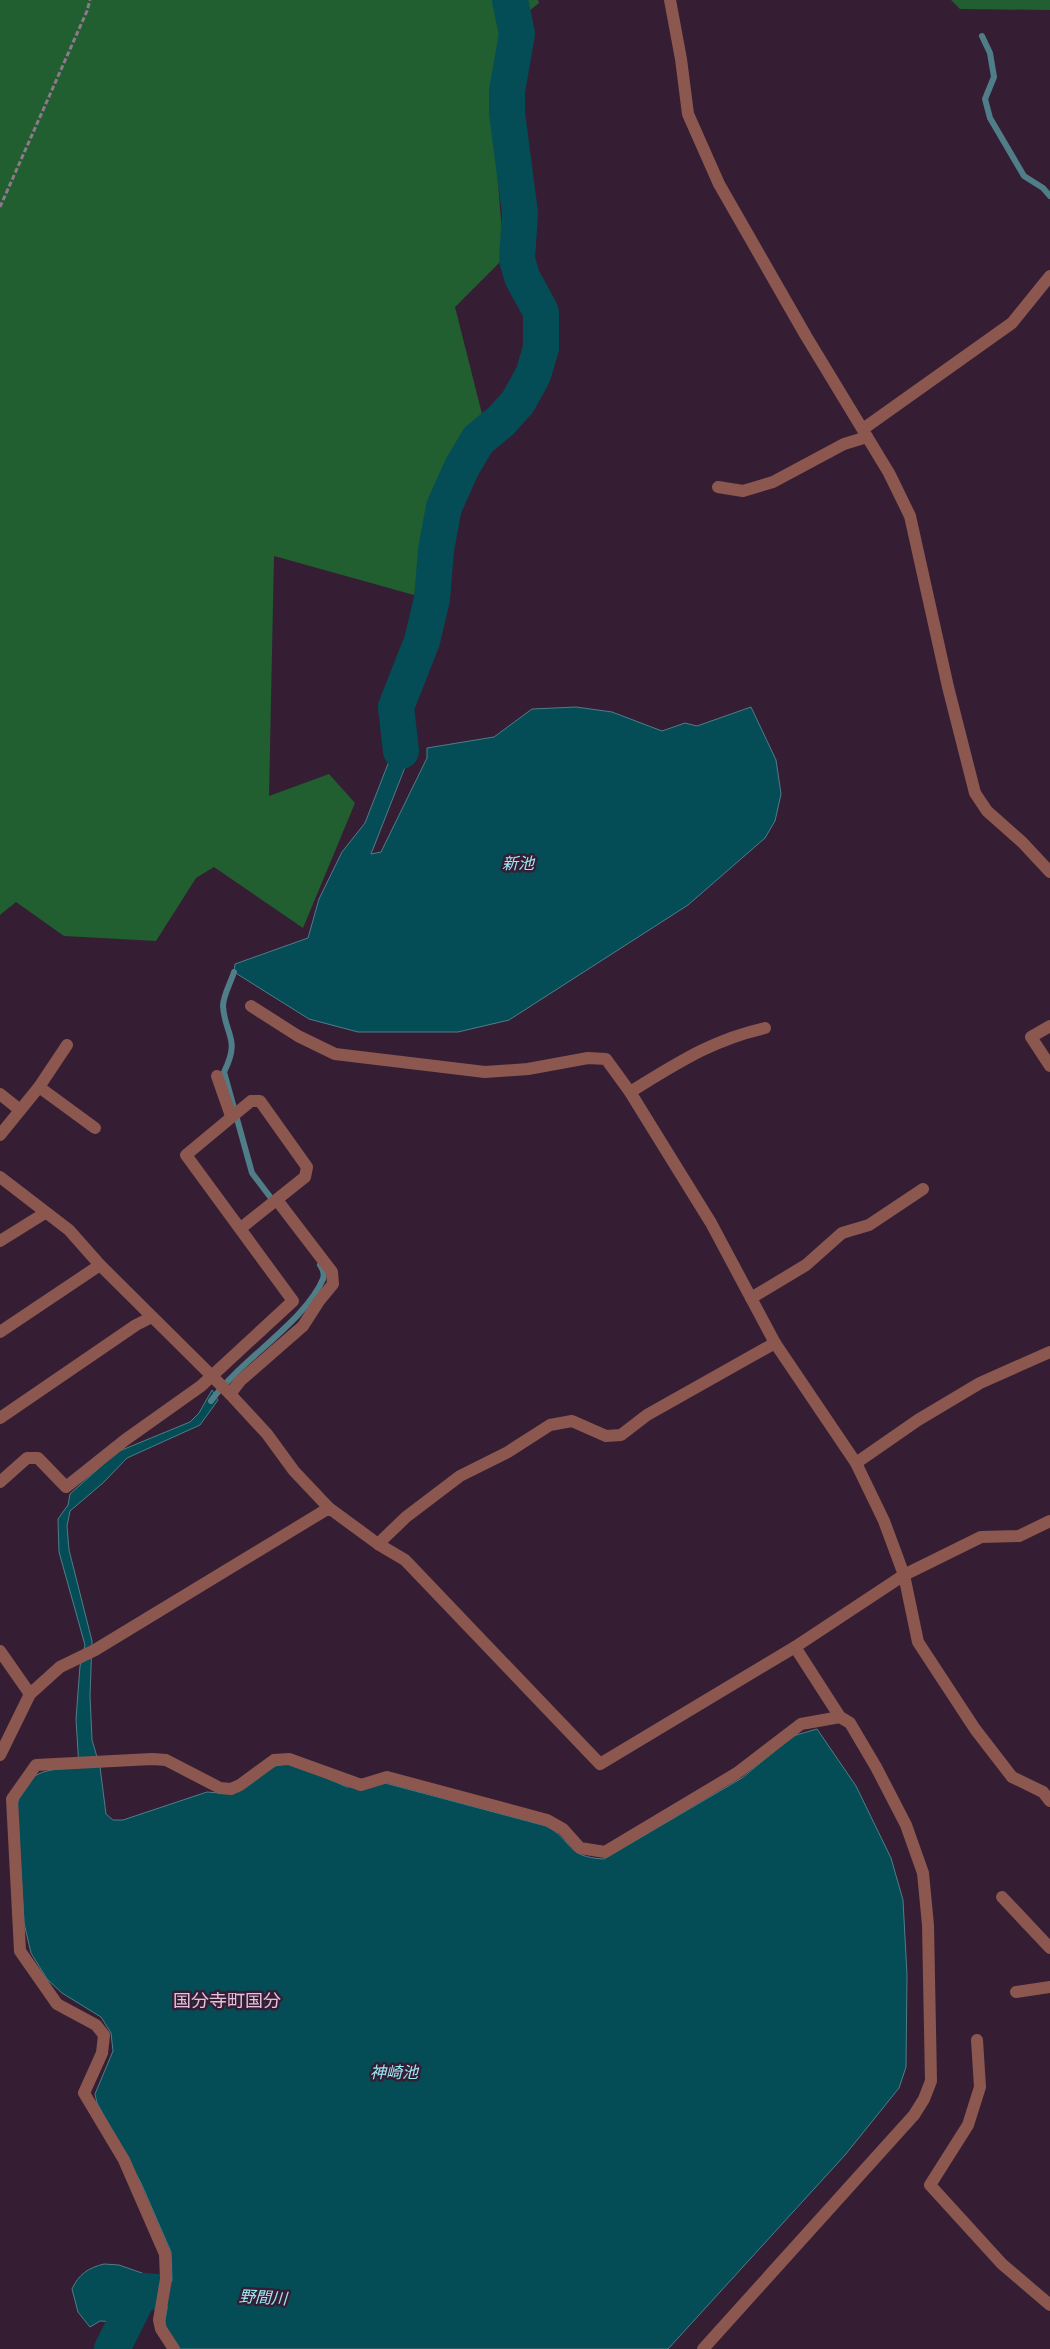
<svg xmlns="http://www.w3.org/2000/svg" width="1050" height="2349" font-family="'Source Sans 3','Noto Sans JP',sans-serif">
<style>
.forest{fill:#215e30}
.water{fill:#044d56;stroke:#4f7d88}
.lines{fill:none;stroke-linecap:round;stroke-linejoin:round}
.stream{stroke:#4f7d88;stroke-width:6}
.river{stroke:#044d56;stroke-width:36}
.path{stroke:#8d798b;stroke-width:3;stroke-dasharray:5 2.5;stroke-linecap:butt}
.street{stroke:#8c574f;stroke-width:12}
.labels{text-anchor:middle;stroke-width:5;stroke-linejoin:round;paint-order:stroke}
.water-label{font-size:16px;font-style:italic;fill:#9de9f6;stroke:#351e34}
.quarter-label{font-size:18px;fill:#e2c2df;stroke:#351e34}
</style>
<rect width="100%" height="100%" fill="#351e34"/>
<g class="forest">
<polygon points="0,0 538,0 539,3 508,28 492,108 504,258 455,307 483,418 450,459 414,595 274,556 269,796 329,774 355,803 303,928 214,867 196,878 156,941 64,936 16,902 0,915"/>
<polygon points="951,0 1050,0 1050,10 960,9"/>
</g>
<g class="water">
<polygon points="576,707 612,712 662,731 685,723 697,726 751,707 776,760 781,794 775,821 765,838 688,905 509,1020 458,1032 358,1032 309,1019 234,972 235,964 308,938 319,899 342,852 365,823 393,751 411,752 371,854 381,852 427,758 427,748 494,737 532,709"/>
<path d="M212,1390l6,10 -18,25 -73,33 -23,24 -34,29 -3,15 2,24 23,91 -2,55 2,44 8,27 6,47 7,6h10l84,-28 26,2 42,-28 17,-3 55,24 38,-4 161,43c28,14 18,31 58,33l138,-81 51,-42 24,-7 39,57 35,72 12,42 4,75 -1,92 -7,21 -54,67 -177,194h-488l-16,-23 8,-46 -1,-28 -30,-69 -44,-80 -2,-9 18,-43 -2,-18 -10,-16 -39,-24 -15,-14 -16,-26 -7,-30 -7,-118c9,-35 29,-36 62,-37l-3,-49 4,-53 5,-21 -26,-93 -1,-33 10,-14 2,-11 47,-42 73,-30 9,-9z"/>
<path d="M104,2264l15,1 40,14 -5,28 -18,16 -36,-2 -10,6 -12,-15 -6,-23c7,-15 16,-21 32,-25z"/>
</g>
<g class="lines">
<g class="stream">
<polyline points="982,36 990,53 994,77 985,99 990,118 1024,176 1043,188 1050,196"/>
<path d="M234,972c-3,10 -11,24 -11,34 2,30 18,32 1,66l28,101 22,29"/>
<path d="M211,1401c29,-41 94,-79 112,-122 2,-6 0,-10 -3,-14"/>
</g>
<g class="river">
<polyline points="401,751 396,707 422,641 432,599 436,550 444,507 462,467 478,440 501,421 518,402 533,375 541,348 541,312 522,277 517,259 520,213 507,113 507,91 517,34 510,0"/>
<polyline points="112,2349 141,2291 157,2292"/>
</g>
<polyline class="path" points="0,207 87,11 90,0"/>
<g class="street">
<polyline points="670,0 681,59 688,114 719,184 806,336 889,473 910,516 948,687 975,793 987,811 1022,842 1050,872"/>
<polyline points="863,429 1012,323 1050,276"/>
<polyline points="718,487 743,491 773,482 844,444 867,437"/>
<polyline points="251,1006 298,1036 335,1054 485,1072 528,1069 588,1058 606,1059 630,1092 711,1223 775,1343 856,1463 884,1521 904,1575 918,1642 975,1729 1012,1777 1043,1792 1050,1801"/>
<polyline points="1050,1026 1031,1037 1050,1066"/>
<polyline points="217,1076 231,1116"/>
<polyline points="39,1087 95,1128"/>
<path d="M630,1092c46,-28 81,-52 135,-64"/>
<polyline points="0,1094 20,1110"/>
<polyline points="0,1135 39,1087 67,1045"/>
<polyline points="0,1177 69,1230 100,1265 230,1394 267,1434 294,1471 329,1508"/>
<polyline points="0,1241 45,1213"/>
<polyline points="751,1298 806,1265 842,1233 869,1225 923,1189"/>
<polyline points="0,1332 100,1265"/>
<polyline points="230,1394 240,1381 303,1326 319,1301 333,1284 332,1272 277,1200"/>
<polyline points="0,1418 136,1325 152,1317"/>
<polyline points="856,1463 918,1420 980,1383 1050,1352"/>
<polyline points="0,1482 27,1458 38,1458 66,1487 125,1440 201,1386 293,1301 186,1155 251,1101 260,1101 307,1167 305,1177 241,1228"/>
<polyline points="378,1544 406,1517 460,1476 508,1452 550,1425 572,1421 606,1436 621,1435 647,1415 775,1343"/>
<polyline points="0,1651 30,1694"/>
<polyline points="0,1755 30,1694 60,1667 95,1650 329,1508 378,1544 405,1560 600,1764 795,1647 904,1575 981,1537 1019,1536 1050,1521"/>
<polyline points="1002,1897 1050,1948"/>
<polyline points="1016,1992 1050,1987"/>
<polyline points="977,2040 980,2087 968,2125 930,2185 1002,2264 1050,2305"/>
<polyline points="174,2349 161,2329 159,2320 166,2279 165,2254 124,2160 84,2093 102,2053 104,2035 96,2025 57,2004 20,1951 12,1799 36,1765 152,1759 166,1760 220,1788 231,1789 240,1785 274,1760 289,1759 361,1785 387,1777 547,1820 563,1829 580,1848 605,1852 737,1773 801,1724 840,1717"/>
<polyline points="703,2349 914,2115 924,2099 931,2081 928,1925 923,1873 906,1825 876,1767 850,1723 840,1717 795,1647"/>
</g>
</g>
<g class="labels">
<g class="water-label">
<text x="518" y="869">新池</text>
<text x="394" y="2078">神崎池</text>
<text transform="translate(263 2297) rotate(3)" y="6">野間川</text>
</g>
<g class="quarter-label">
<text x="227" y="2007">国分寺町国分</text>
</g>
</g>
</svg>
